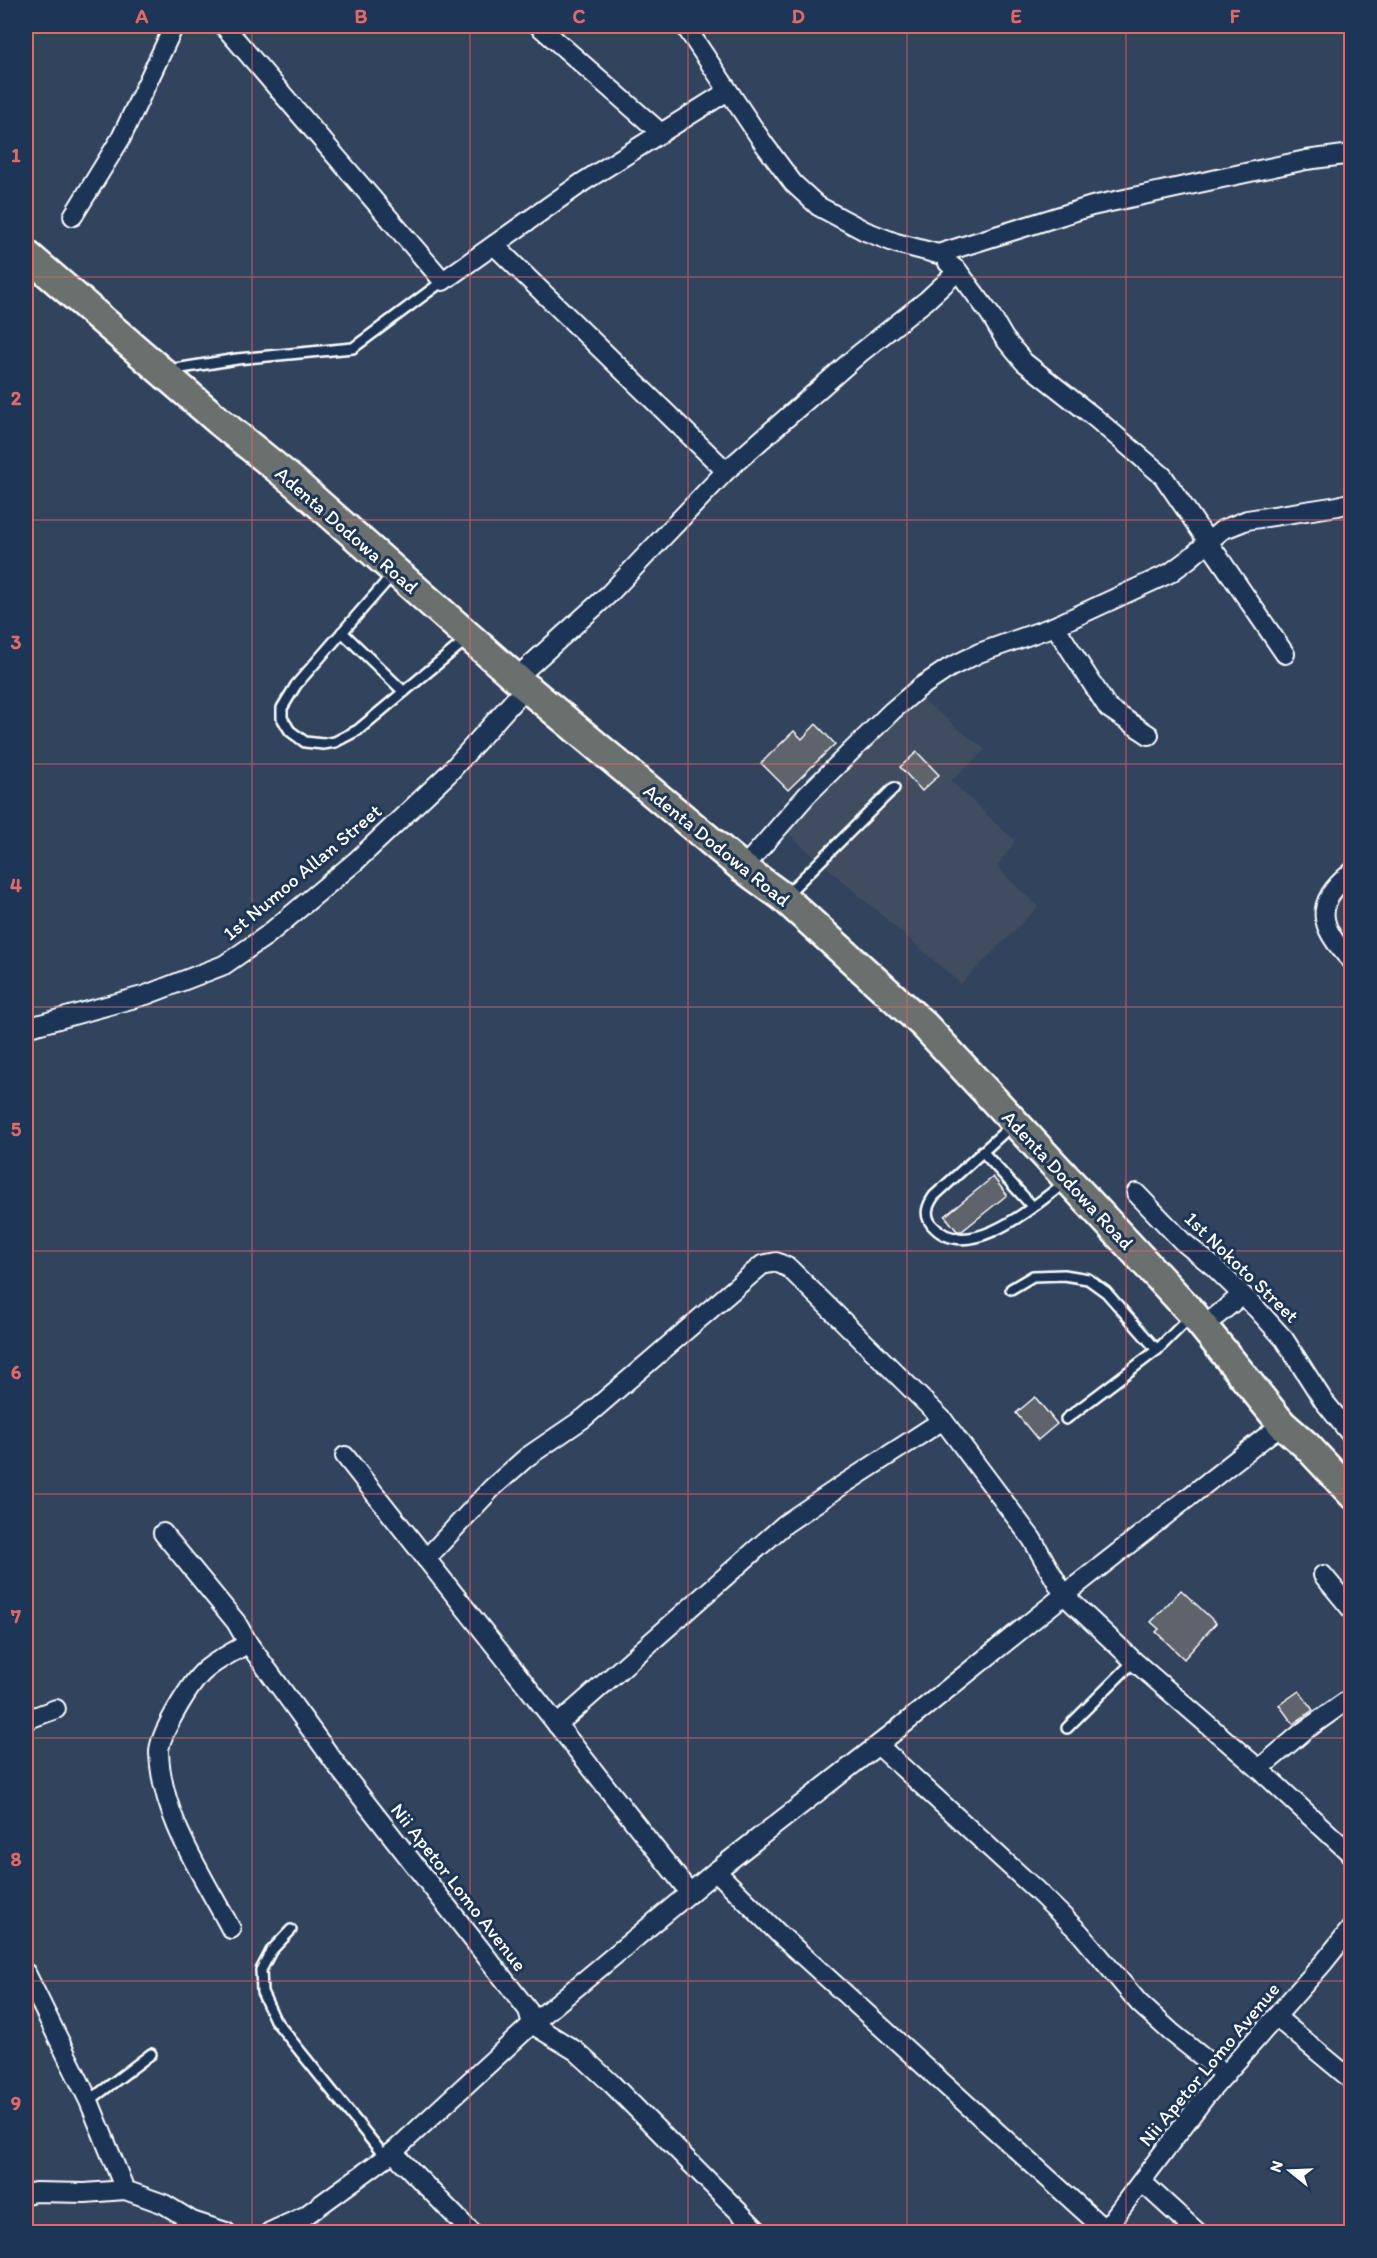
<svg xmlns="http://www.w3.org/2000/svg" width="1377" height="2258" font-family="Itim,sans-serif">
<style>
.built{fill:#3f4d61}
.building{fill:#5f646a;stroke:#fff;stroke-width:1.5}
.lines{fill:none;stroke-linecap:round;stroke-linejoin:round}
.service-casing{stroke:#fff;stroke-width:14}
.minor-casing{stroke:#fff;stroke-width:22}
.primary-casing{stroke:#fff;stroke-width:33}
.service{stroke:#1d3557;stroke-width:9}
.minor{stroke:#1d3557;stroke-width:18}
.primary{stroke:#6b706d;stroke-width:28}
.grid{fill:none;stroke:#e26868;stroke-width:1.5;stroke-opacity:0.55}
.labels{text-anchor:middle;stroke-width:6;stroke-linejoin:round;paint-order:stroke}
.street-label{font-size:20px;fill:#fff;stroke:#1d3557}
.neatline{fill:none;stroke:#e26868;stroke-width:2}
.grid-label{font-size:20px;text-anchor:middle;font-weight:bold;fill:#e26868}
</style>
<rect width="100%" height="100%" fill="#31435d"/>
<filter id="ink" filterUnits="userSpaceOnUse"><feTurbulence type="fractalNoise" baseFrequency=".0167" numOctaves="2"/><feDisplacementMap in="SourceGraphic" scale="12" xChannelSelector="R" yChannelSelector="G"/><feConvolveMatrix kernelMatrix="1 2 1 2 8 2 1 2 1" color-interpolation-filters="sRGB"/></filter>
<g filter="url(#ink)">
<polygon class="built" points="923,700 985,750 951,781 1015,841 997,867 1038,907 961,984 781,828 837,769"/>
<g class="building">
<polygon points="816,724 835,744 788,790 761,763 794,731 802,739"/>
<polygon points="917,752 939,775 922,791 900,767"/>
<polygon points="993,1177 1007,1195 962,1231 957,1231 945,1216"/>
<polygon points="1035,1397 1057,1424 1038,1440 1016,1413"/>
<polygon points="1181,1590 1216,1623 1184,1659 1156,1632 1159,1629 1151,1622"/>
<polygon points="1299,1691 1313,1710 1293,1724 1279,1705"/>
</g>
<g class="lines">
<g class="service-casing">
<g id="service">
<polyline points="169,370 237,359 353,348 443,281"/>
<polyline points="393,574 296,685 282,708 282,718 290,731 305,742 323,744 335,742 358,730 466,640"/>
<polyline points="342,632 404,692"/>
<polyline points="785,896 894,788"/>
<path d="M1013,1124l-79,72c-7,10 -10,19 -2,29 36,41 104,-21 135,-44"/>
<polyline points="982,1151 1032,1206"/>
<polyline points="1011,1289 1033,1276 1064,1275 1088,1279 1106,1292 1157,1350"/>
<polyline points="1066,1419 1157,1350 1191,1316"/>
<polyline points="1067,1728 1134,1661"/>
<polyline points="291,1930 271,1951 261,1970 262,1992 275,2020 385,2157"/>
<polyline points="89,2101 151,2054"/>
</g>
</g>
<g class="minor-casing">
<g id="minor">
<polyline points="224,26 443,281 583,182 728,91"/>
<polyline points="539,26 661,133"/>
<polyline points="685,26 764,144 793,183 818,206 865,231 896,243 938,254 1092,206 1306,160 1352,154"/>
<polyline points="73,216 121,138 174,26"/>
<polyline points="494,245 726,471"/>
<polyline points="948,263 958,271 990,314 1004,338 1024,362 1094,417 1163,476 1285,654"/>
<polyline points="1055,626 1108,708 1149,735"/>
<polyline points="516,678 609,594 726,471 859,354 927,300 958,271"/>
<polyline points="743,868 807,795 892,711 919,688 949,668 979,653 1055,626 1170,573 1190,558 1222,530 1247,520 1338,506 1352,502"/>
<path d="M1352,872c-40,31 -33,56 0,89"/>
<polyline points="26,1028 146,995 224,965 266,936 356,861 448,774 526,687"/>
<polyline points="1136,1193 1182,1241 1214,1267 1257,1309 1284,1339 1323,1400 1352,1436"/>
<polyline points="1203,1327 1242,1295"/>
<polyline points="345,1456 690,1893"/>
<polyline points="163,1533 236,1622 248,1643 341,1771 528,2010 532,2024 576,2051 611,2083 759,2232"/>
<polyline points="426,1559 492,1488 527,1457 584,1418 762,1265 776,1262 789,1268 943,1420"/>
<polyline points="1323,1575 1352,1610"/>
<polyline points="26,1720 56,1709"/>
<polyline points="557,1725 785,1524 841,1486 943,1420 1032,1539 1064,1595 1134,1661 1259,1769 1352,1855"/>
<polyline points="878,1745 1036,1890 1080,1933 1139,2003 1171,2032 1225,2075"/>
<polyline points="1259,1769 1304,1731 1352,1697"/>
<polyline points="716,1871 778,1933 1105,2230"/>
<path d="M231,1929c-29,-55 -70,-113 -72,-177 0,-17 30,-66 43,-79 13,-13 31,-20 46,-30"/>
<polyline points="26,1973 89,2101 125,2190"/>
<polyline points="1276,2017 1352,2080"/>
<polyline points="393,2152 471,2232"/>
<polyline points="1142,2182 1197,2232"/>
<polyline points="26,2194 35,2192 85,2193 125,2190 164,2204 192,2221 226,2232"/>
<polyline points="270,2232 305,2216 393,2152 532,2024 716,1871 878,1745 1064,1595 1282,1424"/>
<polyline points="1103,2232 1205,2097 1324,1962 1352,1927"/>
</g>
</g>
<g class="primary-casing">
<polyline id="primary" points="26,254 220,422 293,481 526,687 743,868 783,897 924,1025 1193,1314 1282,1424 1307,1446 1352,1494"/>
</g>
<use href="#service" class="service"/>
<use href="#minor" class="minor"/>
<use href="#primary" class="primary"/>
</g>
</g>
<path class="grid" d="M252,26v2206M470,26v2206M688,26v2206M907,26v2206M1126,26v2206M26,277h1326M26,520h1326M26,764h1326M26,1007h1326M26,1251h1326M26,1494h1326M26,1738h1326M26,1981h1326"/>
<g class="labels">
<g class="street-label">
<text transform="translate(347 530) rotate(41)" y="7">Adenta Dodowa Road</text>
<text transform="translate(717 845) rotate(39)" y="7">Adenta Dodowa Road</text>
<text transform="translate(302 872) rotate(-40)" y="7">1st Numoo Allan Street</text>
<text transform="translate(1068 1180) rotate(47)" y="7">Adenta Dodowa Road</text>
<text transform="translate(1242 1267) rotate(44)" y="7">1st Nokoto Street</text>
<text transform="translate(459 1887) rotate(52)" y="7">Nii Apetor Lomo Avenue</text>
<text transform="translate(1209 2064) rotate(-50)" y="7">Nii Apetor Lomo Avenue</text>
</g>
</g>
<rect width="1377" height="2258" fill="none" stroke="#1d3557" stroke-width="66"/>
<g transform="translate(1290 2171) rotate(288)" stroke="#1d3557" stroke-width="4.5" paint-order="stroke">
<path d="M0-4.5L10 22L0 15L-10 22Z" fill="#ffffff"/>
<text y="-9" font-size="16" font-weight="bold" text-anchor="middle" fill="#ffffff">N</text>
</g>
<rect x="33" y="33" width="1311" height="2192" class="neatline"/>
<g class="grid-label">
<text x="142" y="23">A</text>
<text x="361" y="23">B</text>
<text x="579" y="23">C</text>
<text x="798" y="23">D</text>
<text x="1016" y="23">E</text>
<text x="1235" y="23">F</text>
<text x="16" y="162">1</text>
<text x="16" y="405">2</text>
<text x="16" y="649">3</text>
<text x="16" y="892">4</text>
<text x="16" y="1136">5</text>
<text x="16" y="1379">6</text>
<text x="16" y="1623">7</text>
<text x="16" y="1866">8</text>
<text x="16" y="2110">9</text>
</g>
</svg>
